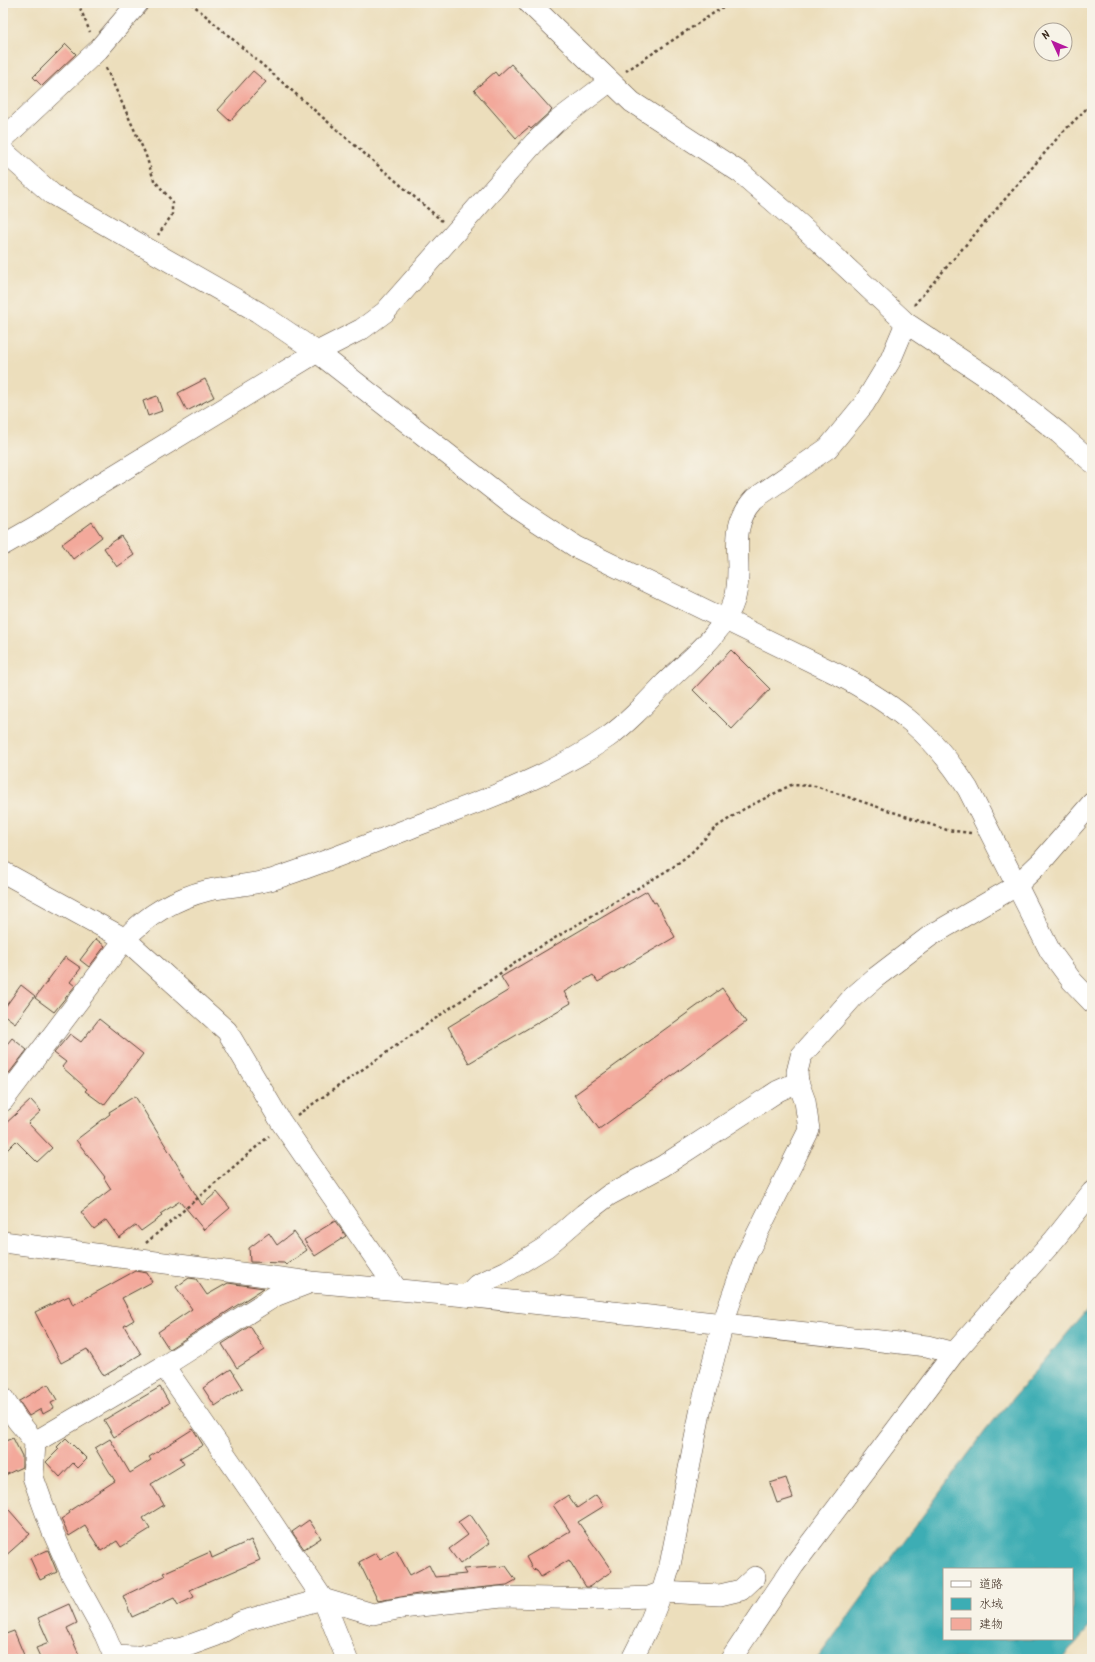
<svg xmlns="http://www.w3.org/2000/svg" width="1095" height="1662" font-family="Kalam,'Klee One',sans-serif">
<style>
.water{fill:#3cadb4;stroke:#3c6c69;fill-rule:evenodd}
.building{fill:#f3a99b}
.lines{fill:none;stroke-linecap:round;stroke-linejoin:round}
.minor-casing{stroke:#564536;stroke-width:22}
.path{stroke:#564536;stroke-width:2.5;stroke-dasharray:3 3;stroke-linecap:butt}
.minor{stroke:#fff;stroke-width:21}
</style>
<rect width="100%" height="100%" fill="#f7f3e8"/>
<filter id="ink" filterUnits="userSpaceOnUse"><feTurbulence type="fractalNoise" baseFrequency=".025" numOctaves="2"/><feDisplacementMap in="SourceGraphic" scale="8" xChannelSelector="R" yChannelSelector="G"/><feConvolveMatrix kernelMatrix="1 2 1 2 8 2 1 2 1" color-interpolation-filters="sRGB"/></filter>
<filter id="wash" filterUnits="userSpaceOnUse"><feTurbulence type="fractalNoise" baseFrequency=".012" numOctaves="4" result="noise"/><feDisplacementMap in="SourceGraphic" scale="16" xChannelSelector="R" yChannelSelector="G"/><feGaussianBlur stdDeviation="0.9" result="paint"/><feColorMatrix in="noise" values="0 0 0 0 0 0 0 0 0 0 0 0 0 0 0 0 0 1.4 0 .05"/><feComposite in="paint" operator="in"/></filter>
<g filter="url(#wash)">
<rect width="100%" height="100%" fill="#ecdebc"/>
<path class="water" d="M1092,1304v320l-30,35h-245l169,-229zM944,1569h128v70h-128z"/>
<g id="blocks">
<g class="building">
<polygon points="66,44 76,54 42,86 33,77"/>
<polygon points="511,64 552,110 531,129 529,127 516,138 474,90 495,72 498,76"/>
<polygon points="253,71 266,82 230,121 218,110"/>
<polygon points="205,379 214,397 187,411 178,393"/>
<polygon points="157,396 162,411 148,416 143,401"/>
<polygon points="92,522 102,537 73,559 62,544"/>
<polygon points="121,536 134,555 117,567 104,548"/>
<polygon points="731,650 770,689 732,729 693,690"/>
<polygon points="647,891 654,903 656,902 675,937 598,982 593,975 564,992 571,1003 469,1063 448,1027 509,990 501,977"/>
<polygon points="96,939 105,946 89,967 80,960"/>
<polygon points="65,957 81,968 70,982 75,986 54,1012 35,998"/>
<polygon points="21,985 35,996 15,1023 3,1014 3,1010"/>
<polygon points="722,988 746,1022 599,1129 574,1095"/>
<polygon points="99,1019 143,1054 104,1105 85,1091 87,1089 62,1067 66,1062 54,1053 70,1034 81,1042"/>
<polygon points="12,1038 27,1050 3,1081 3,1049"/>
<polygon points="135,1096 202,1205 217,1192 230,1208 204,1230 180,1201 160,1214 162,1216 141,1231 136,1225 119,1238 106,1220 94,1229 81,1212 111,1189 104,1178 105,1177 76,1140 110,1114 109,1112"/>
<polygon points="31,1100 41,1111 28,1123 52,1148 37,1162 16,1141 3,1154 3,1126"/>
<polygon points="335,1221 346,1236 315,1256 304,1240"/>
<polygon points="294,1232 307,1250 286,1265 284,1263 250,1262 249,1248 269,1233 277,1245"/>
<polygon points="135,1271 147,1273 152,1282 122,1298 134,1320 124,1326 141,1354 104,1376 87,1349 61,1363 35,1312 69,1296 73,1305"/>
<polygon points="189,1278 196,1279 207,1295 228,1283 264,1288 169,1349 158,1332 192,1309 176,1287"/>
<polygon points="250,1326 265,1350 237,1368 222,1344"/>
<polygon points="231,1369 243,1388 215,1406 203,1388"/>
<polygon points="48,1384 57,1400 51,1403 54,1408 43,1414 41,1409 29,1416 19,1401"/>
<polygon points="160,1387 169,1403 114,1437 104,1420"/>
<polygon points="193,1429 203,1445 180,1458 184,1464 151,1484 164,1505 143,1518 150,1529 121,1547 117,1541 101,1551 85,1526 69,1536 61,1519 70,1513 69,1511 115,1481 95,1448 110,1439 130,1473 151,1460 149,1457"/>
<polygon points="13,1438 22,1456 22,1467 3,1476 3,1442"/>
<polygon points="66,1438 87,1459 78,1468 73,1463 60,1477 46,1462 59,1449 57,1447"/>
<polygon points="786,1478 793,1498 777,1503 770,1483"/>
<polygon points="568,1495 577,1508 596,1495 604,1506 578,1522 612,1571 589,1587 586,1587 569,1560 541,1577 536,1569 533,1570 526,1557 570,1531 553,1505"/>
<polygon points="3,1503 30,1534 3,1558"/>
<polygon points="470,1514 490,1543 460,1564 449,1549 468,1535 458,1522"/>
<polygon points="309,1520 321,1538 304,1549 292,1532"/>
<polygon points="251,1540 260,1560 190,1590 194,1597 178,1605 174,1598 132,1617 123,1596 165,1576 163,1573 210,1552 212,1558"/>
<polygon points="48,1550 57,1572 40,1580 30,1558"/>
<polygon points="396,1550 410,1575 429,1565 435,1577 466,1574 463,1569 506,1566 516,1580 507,1585 418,1594 378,1601 359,1562 376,1553 380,1559"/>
<polygon points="69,1604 77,1623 67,1628 81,1659 41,1659 36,1648 49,1643 38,1618"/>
<polygon points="14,1631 24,1655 14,1659 3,1659 3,1635"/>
</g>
</g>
</g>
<g filter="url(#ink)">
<use href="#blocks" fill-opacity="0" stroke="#564536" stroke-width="1"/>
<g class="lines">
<g class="minor-casing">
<g id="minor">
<polyline points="529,3 632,102 741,173 804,228 906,323 993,381 1059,433 1092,462"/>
<polyline points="3,139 98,50 138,3"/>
<path d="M3,151l49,43 206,118 59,40 197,154 62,41 265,129c57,31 92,58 127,113l82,162 22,30 20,21"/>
<polyline points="3,545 38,525 92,489 317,352 362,329 385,312 535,142 556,122 609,82"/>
<polyline points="3,872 125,939 3,1101"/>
<polyline points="3,1242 311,1282 466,1296 927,1346 954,1353"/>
<path d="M396,1288l-115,-166 -54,-91 -102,-92c22,-24 52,-41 84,-49 21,-4 44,-5 65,-11 47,-15 93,-34 139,-52 66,-25 137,-50 195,-90 21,-15 39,-35 57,-54 25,-24 60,-51 70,-85 10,-37 -10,-67 19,-99l74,-51 36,-44 26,-43 16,-38"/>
<polyline points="466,1296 477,1285 507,1271 546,1247 584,1214 609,1195 663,1166 778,1091 798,1082"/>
<polyline points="164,1366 267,1515 323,1599 347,1659"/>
<polyline points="3,1398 17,1420 35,1442 33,1477 52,1530 72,1575 105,1635 114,1656 135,1657 182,1648 215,1636 243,1621 323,1599 373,1614 402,1608 502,1597 598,1599 649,1597 662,1592 720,1595 741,1590 755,1577"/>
<polyline points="35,1442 164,1366 275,1296 309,1283"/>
<polyline points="632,1659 648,1627 662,1592 670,1565 701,1408 723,1323 747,1254 809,1130 805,1101 798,1082 797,1072 801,1056 853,997 875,978 930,936 1016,886 1042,861 1092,803"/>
<polyline points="731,1659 794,1565 954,1353 1054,1240 1092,1192"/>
</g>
</g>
<g class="path">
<polyline points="78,3 90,32"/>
<polyline points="191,3 442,221"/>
<polyline points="106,68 145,153 154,180 172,201 172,215 158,235"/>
<polyline points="626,71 729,3"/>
<polyline points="914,305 1061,134 1092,103"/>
<polyline points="297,1115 525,956 673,867 691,853 715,828 744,809 791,785 815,786 947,830 971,833"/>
<polyline points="146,1243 269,1136"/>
</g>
<use href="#minor" class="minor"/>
</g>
</g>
<rect width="1095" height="1662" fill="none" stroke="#f7f3e8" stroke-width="16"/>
<rect x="943" y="1568" width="130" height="72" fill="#f7f3e8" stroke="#aca397"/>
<rect x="951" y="1581" width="20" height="6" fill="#ffffff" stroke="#aca397"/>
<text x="979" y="1588" font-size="12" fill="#3b2a1e">道路</text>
<rect x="951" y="1598" width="20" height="12" fill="#3cadb4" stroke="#aca397"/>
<text x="979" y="1608" font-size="12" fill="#3b2a1e">水域</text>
<rect x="951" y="1618" width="20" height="12" fill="#f3a99b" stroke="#aca397"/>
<text x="979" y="1628" font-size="12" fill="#3b2a1e">建物</text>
<g transform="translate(1053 42) rotate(314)"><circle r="19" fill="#f7f3e8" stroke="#aca397"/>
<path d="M0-3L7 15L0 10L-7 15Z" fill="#b5179e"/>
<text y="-6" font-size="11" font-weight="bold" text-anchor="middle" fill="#3b2a1e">N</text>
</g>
</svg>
